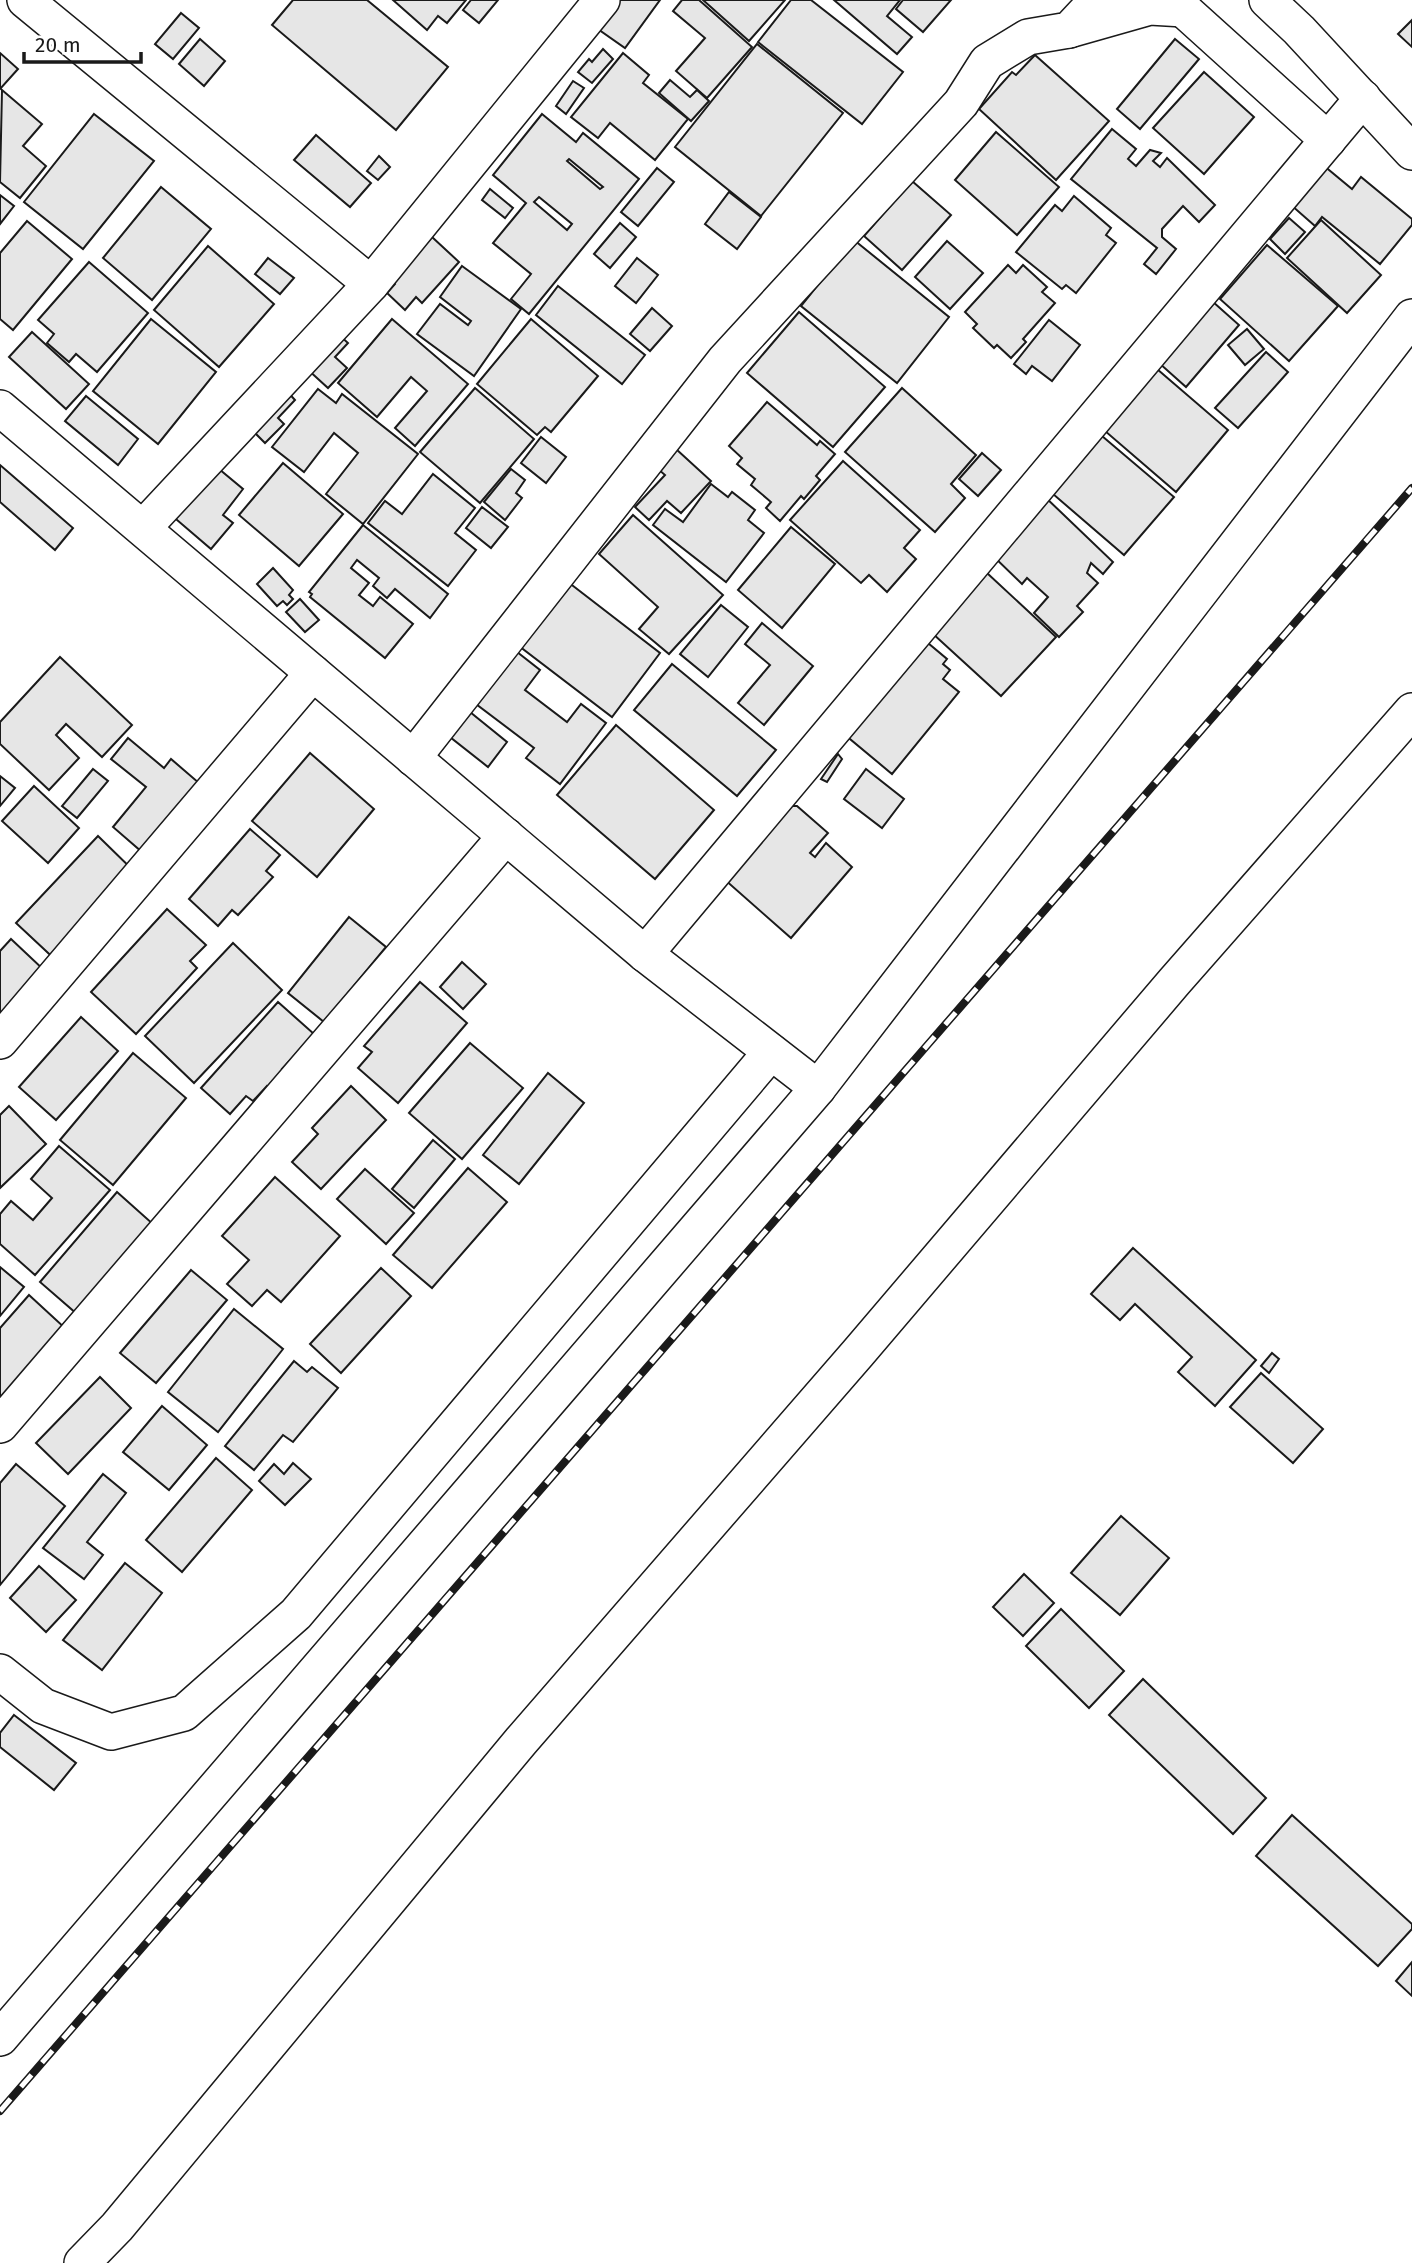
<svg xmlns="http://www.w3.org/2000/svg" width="1412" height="2263" font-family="'Fira Sans',sans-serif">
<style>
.building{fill:#e6e6e6;stroke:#1a1a1a;stroke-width:2;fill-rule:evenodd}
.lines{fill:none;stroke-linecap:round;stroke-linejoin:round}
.minor-casing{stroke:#1a1a1a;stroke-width:38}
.minor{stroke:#fff;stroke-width:35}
.rail-casing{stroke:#1a1a1a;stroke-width:8}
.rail{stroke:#fff;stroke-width:5;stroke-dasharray:16;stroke-linecap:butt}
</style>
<rect width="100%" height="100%" fill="#fff"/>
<g class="building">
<polygon points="293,0 367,0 448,67 396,130 272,25"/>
<polygon points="393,0 466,0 447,23 438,16 427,30"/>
<polygon points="471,0 498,0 479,23 463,10"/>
<polygon points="614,0 660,0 625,48 595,27"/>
<polygon points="682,0 699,0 752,47 707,98 676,71 705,38 673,11"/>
<polygon points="703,0 785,0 749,41"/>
<polygon points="791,0 811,0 903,72 862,124 758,42"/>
<polygon points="834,0 900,0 887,16 912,37 897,54"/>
<polygon points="903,0 951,0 923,32 896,9"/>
<polygon points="181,13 199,28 173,59 155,44"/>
<polygon points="1412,20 1412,47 1398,34"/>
<polygon points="200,39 225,61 204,86 179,64"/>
<polygon points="1175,39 1199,59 1140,129 1117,109"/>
<polygon points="757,44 843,113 761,216 675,147"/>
<polygon points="603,49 613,59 592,83 578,72 589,59 592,62"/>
<polygon points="0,53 18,69 0,89"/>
<polygon points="623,53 649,75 643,83 688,119 655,160 610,123 598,138 571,117"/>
<polygon points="1035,55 1109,121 1056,180 979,109 1012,72 1016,75"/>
<polygon points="1204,72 1254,117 1204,174 1153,128"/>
<polygon points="670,80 690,97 697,90 709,101 691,121 659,93"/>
<polygon points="573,81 584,88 566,114 556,106"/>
<polygon points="2,90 42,124 23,146 46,166 20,198 0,182"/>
<polygon points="94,114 154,161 83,249 24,202"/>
<path d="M542,114l34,28 7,-9 56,46 -110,135 -18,-15 20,-25 -38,-31 33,-40 -33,-28zM569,159l34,28 -3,2 -33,-28zM539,197l33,27 -5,6 -33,-28z"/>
<polygon points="1112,129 1136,149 1128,159 1136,166 1150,150 1161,153 1153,161 1160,167 1167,158 1215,205 1199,222 1183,206 1162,229 1162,237 1176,249 1156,274 1144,264 1157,248 1071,179"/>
<polygon points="996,132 1059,187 1017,235 955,180"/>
<polygon points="316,135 371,183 350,207 294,160"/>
<polygon points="379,156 390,167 378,180 367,171"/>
<polygon points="1323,165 1352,189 1361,177 1412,219 1412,225 1380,264 1322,217 1315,226 1291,205"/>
<polygon points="657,168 674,182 638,226 621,212"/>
<polygon points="912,181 951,215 902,270 864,236"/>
<polygon points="161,187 211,229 152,300 103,258"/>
<polygon points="490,189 513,208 505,218 482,200"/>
<polygon points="729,192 761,217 737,249 705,224"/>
<polygon points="0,195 14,206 0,224"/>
<polygon points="1074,196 1111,228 1106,235 1116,243 1076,293 1066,285 1062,289 1016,252 1055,205 1062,211"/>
<polygon points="1289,218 1305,232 1285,254 1270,239"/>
<polygon points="1321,220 1381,275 1347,313 1287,258"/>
<polygon points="27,221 72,259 13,330 0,319 0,253"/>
<polygon points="620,223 636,237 610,268 594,254"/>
<polygon points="432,237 459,262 422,303 416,297 405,310 387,293 395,284 392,280"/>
<polygon points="854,240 949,317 897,383 801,306"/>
<polygon points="947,241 983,273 950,309 915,277"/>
<polygon points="1267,245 1338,306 1289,361 1220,299"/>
<polygon points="208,246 274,304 219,367 154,310"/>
<polygon points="268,258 294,278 280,294 255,274"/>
<polygon points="637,258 658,275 636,303 615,286"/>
<polygon points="89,262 148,313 97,372 76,354 69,362 47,343 54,334 38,320"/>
<polygon points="1008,265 1016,273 1023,265 1047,287 1042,292 1055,303 1023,339 1026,342 1011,358 997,345 994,348 973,328 977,324 965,312"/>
<polygon points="462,266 521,309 474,376 417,334 440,304 468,325 471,321 440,297"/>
<polygon points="558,286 645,355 622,384 536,315"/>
<polygon points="1212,301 1239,325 1186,387 1159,363"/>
<polygon points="652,308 672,326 650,351 630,334"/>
<polygon points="799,312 885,387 833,447 747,373"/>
<polygon points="151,319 216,372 158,444 93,391"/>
<polygon points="392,319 468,384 415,446 395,428 427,391 411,377 377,417 338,383"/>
<polygon points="531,319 598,376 551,432 545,427 537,435 477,384"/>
<polygon points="1049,320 1080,345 1052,381 1032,366 1026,374 1014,364"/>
<polygon points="1247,329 1264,349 1245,365 1228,345"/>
<polygon points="32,332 89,384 66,409 9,357"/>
<polygon points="338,334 348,343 335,357 347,368 328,388 306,368"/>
<polygon points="1266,352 1288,372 1238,428 1215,408"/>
<polygon points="1157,369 1228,430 1176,492 1105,431"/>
<polygon points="475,388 534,439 480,503 420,452"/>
<polygon points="902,388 976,455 951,484 965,498 935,532 845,452"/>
<polygon points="285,389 295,400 278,418 284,424 265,443 248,426"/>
<polygon points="318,389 336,403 342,394 418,454 363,524 326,494 358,453 334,433 304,472 272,447"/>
<polygon points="86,396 138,439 118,465 65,421"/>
<polygon points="767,402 817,445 820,441 835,454 816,476 820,480 804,499 801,496 780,521 766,508 771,502 751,485 755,479 737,464 742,458 729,446"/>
<polygon points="1102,436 1174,497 1124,555 1053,494"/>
<polygon points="541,437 566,457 546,483 521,463"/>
<polygon points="676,449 711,481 681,513 667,501 649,520 635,507 665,475 658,469"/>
<polygon points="982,453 1001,470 978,496 959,479"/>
<polygon points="843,461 920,530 904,548 916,559 887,592 869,575 861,583 790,520"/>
<polygon points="283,463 343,514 299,566 239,515"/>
<polygon points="213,464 243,489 223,515 233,523 211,549 170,514"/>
<polygon points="0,465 73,528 55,550 0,502"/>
<polygon points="511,469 525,480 516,493 522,498 505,520 484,502"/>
<polygon points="433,474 475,508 455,533 476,550 448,586 368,523 385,501 402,514"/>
<polygon points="711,484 728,497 732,492 755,510 748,520 764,533 726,582 653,525 665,509 683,522"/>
<polygon points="1043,495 1113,562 1103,574 1091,563 1087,573 1098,583 1077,606 1083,612 1059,637 1034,613 1048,597 1027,578 1022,584 990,553"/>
<polygon points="482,507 508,527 491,548 466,528"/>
<polygon points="633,515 723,595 669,654 639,629 658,607 599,554"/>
<polygon points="363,525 448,594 430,618 395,589 387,598 373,586 379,578 357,560 351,568 369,583 359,595 373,606 380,597 413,624 385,658 310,597 312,594 309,592"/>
<polygon points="791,527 835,564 782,628 738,590"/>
<polygon points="273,568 293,590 289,595 293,599 287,605 283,601 277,606 257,584"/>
<polygon points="987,573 1056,637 1001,696 932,633"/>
<polygon points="568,582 660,653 612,717 519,646"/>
<polygon points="300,599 319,620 305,632 286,612"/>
<polygon points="721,605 748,627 708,677 680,654"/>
<polygon points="762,623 813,666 764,725 738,703 770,665 745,644"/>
<polygon points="922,638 947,659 943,664 950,670 943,679 959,692 892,774 844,734"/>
<polygon points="512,648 540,670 525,690 567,722 581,704 606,723 560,784 526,758 534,748 472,701"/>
<polygon points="60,657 132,725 102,757 66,724 56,735 79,758 49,790 0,744 0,722"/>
<polygon points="672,664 776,750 737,796 634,710"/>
<polygon points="470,712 507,742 488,767 450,737"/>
<polygon points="616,725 714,810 655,879 557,795"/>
<polygon points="128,738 164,768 171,759 199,783 142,852 113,827 146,787 111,759"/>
<polygon points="310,753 374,809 317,877 252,821"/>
<polygon points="838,754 842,759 827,782 821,779"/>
<polygon points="93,769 108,781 77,818 62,806"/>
<polygon points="866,769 904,799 882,828 844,799"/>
<polygon points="0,776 15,788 0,806"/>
<polygon points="34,786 79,828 48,863 2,821"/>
<polygon points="789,806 797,806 828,833 810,853 815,857 826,843 852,867 791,938 724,879"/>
<polygon points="250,829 280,855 266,871 273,877 238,915 232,910 218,926 189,899"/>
<polygon points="98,836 142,879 61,965 16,923"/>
<polygon points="167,909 206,945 190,961 197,968 136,1034 91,992"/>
<polygon points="349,917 386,947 324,1022 288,993"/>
<polygon points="11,939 45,971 0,1020 0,951"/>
<polygon points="233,943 282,990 194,1083 145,1036"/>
<polygon points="462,962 486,984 463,1009 440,987"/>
<polygon points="420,982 467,1023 398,1103 358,1068 372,1052 364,1046"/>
<polygon points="278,1002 314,1034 282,1069 300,1085 284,1101 267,1086 253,1101 246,1096 230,1114 201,1088"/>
<polygon points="81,1017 118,1051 56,1120 19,1087"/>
<polygon points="470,1043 523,1088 462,1159 409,1113"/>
<polygon points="133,1053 186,1098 113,1185 60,1140"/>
<polygon points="548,1073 584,1103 519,1184 483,1155"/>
<polygon points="351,1086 386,1120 321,1189 292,1162 318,1134 312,1128"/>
<polygon points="9,1106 46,1144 0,1188 0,1115"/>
<polygon points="433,1140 455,1159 414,1208 392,1189"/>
<polygon points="59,1146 110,1190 35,1275 0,1244 0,1214 11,1201 33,1220 52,1198 31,1179"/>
<polygon points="468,1168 507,1202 432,1288 393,1255"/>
<polygon points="365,1169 414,1213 386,1244 337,1199"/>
<polygon points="275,1177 340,1236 281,1302 267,1290 252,1306 227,1284 249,1260 222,1236"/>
<polygon points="117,1192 154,1225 77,1314 40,1282"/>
<polygon points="1133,1248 1256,1360 1215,1406 1178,1372 1192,1357 1135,1304 1120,1320 1091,1294"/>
<polygon points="0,1267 24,1287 0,1316"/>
<polygon points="381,1268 411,1296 341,1373 310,1344"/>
<polygon points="191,1270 227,1300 156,1383 120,1353"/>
<polygon points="29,1295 66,1329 0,1402 0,1328"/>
<polygon points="234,1309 283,1349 218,1432 168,1392"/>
<polygon points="1272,1353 1279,1359 1269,1373 1261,1366"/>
<polygon points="294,1361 307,1372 312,1367 338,1388 293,1442 283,1435 254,1470 225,1446"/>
<polygon points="1261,1373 1323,1429 1293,1463 1230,1407"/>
<polygon points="100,1377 131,1408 68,1474 36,1443"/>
<polygon points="162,1406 207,1445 169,1490 123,1452"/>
<polygon points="216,1458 252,1490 182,1572 146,1540"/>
<polygon points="293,1463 311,1479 285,1505 259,1481 274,1464 284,1474"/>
<polygon points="16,1464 65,1506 0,1585 0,1483"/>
<polygon points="103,1474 126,1493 87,1542 103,1555 84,1579 43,1548"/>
<polygon points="1121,1516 1169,1558 1120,1615 1071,1573"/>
<polygon points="125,1563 162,1593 102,1670 63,1640"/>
<polygon points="39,1566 76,1600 46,1632 10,1598"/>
<polygon points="1024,1574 1054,1603 1023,1636 993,1607"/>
<polygon points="1061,1609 1124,1671 1089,1708 1026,1646"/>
<polygon points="1143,1679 1266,1798 1233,1834 1109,1715"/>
<polygon points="14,1715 76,1763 54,1790 0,1747 0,1733"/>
<polygon points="1292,1815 1412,1924 1412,1929 1378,1966 1256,1856"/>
<polygon points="1412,1962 1412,1996 1396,1981"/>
</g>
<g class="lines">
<g class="minor-casing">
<g id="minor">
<polyline points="25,0 371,284"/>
<polyline points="1173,0 1328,140"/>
<polyline points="1267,0 1299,30 1412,152"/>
<polyline points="1069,30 1150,7 1184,9"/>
<polyline points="0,408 645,954 818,1088"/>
<polyline points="143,528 371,284 602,0"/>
<polyline points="413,758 725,360 961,103 987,62 1028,37 1069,30 1097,0"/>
<polyline points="645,954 1363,98"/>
<polyline points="0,1041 313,673"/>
<polyline points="0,1425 506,836"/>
<polyline points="0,1672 43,1706 111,1732 184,1713 296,1614 771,1052"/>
<polyline points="0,2038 818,1088 1412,317"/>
<polyline points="82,2263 117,2227 521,1741 858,1353 1174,982 1412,711"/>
</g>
</g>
<use href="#minor" class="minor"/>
<g class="rail-casing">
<polyline id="rail" points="0,2111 1412,488"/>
</g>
<use href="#rail" class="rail"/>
</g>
<path d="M24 52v10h117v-10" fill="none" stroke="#1a1a1a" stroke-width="3.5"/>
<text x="35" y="52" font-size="21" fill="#1a1a1a" stroke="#ffffff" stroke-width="5" paint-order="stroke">20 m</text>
</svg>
